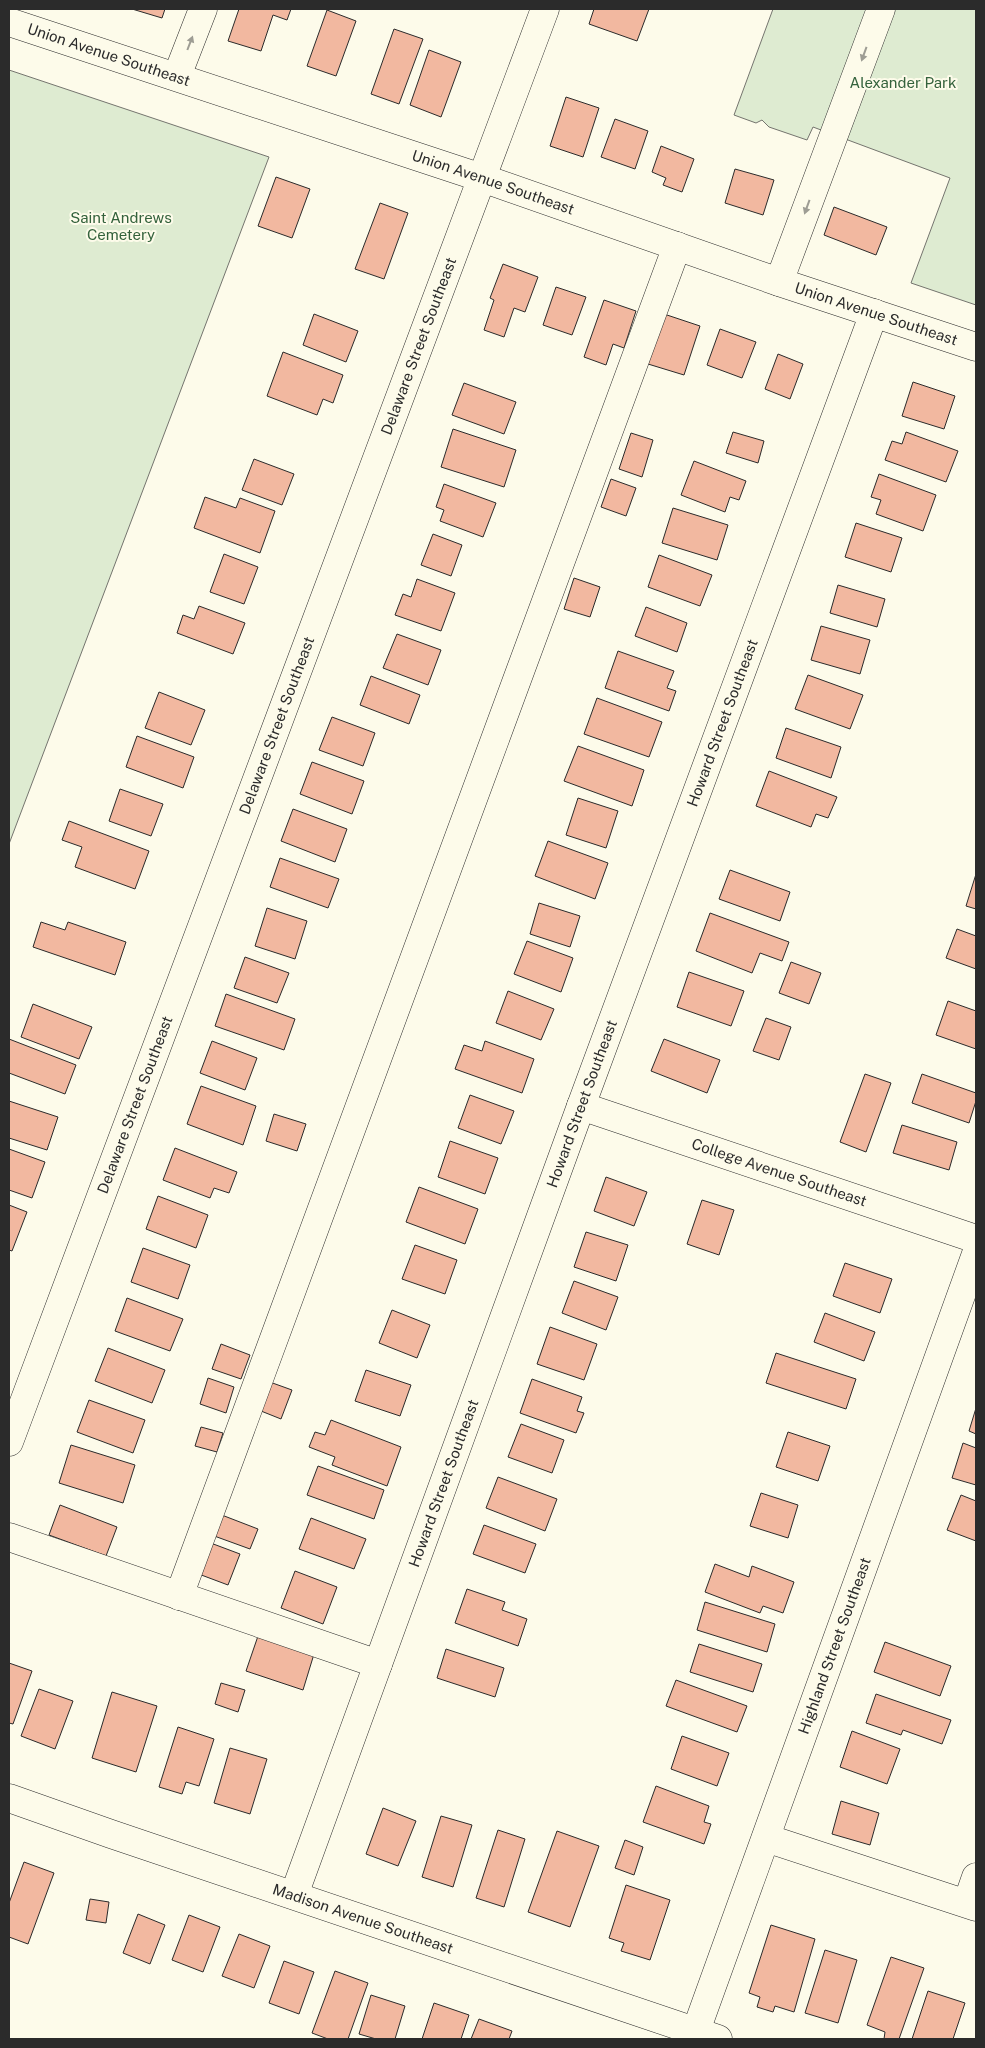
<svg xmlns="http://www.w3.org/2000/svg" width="985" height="2048" font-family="'Public Sans',sans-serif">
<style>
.green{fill:#deebd1;stroke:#74746e}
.building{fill:#f2b8a0;stroke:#2b2b2b}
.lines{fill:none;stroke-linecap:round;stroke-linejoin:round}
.minor-casing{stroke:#2b2b2b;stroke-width:29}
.minor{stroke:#fdfbea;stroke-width:28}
.oneway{fill:#9e9d94}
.labels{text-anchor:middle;stroke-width:4;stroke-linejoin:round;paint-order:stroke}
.street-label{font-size:15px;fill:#2b2b2b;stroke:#fdfbea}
.park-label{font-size:15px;fill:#34623c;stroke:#fdfbea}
</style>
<rect width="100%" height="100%" fill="#fdfbea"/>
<g class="green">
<polygon points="773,9 976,9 976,305 911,283 950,178 813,127 807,140 769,127 762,120 756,123 734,115"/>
<polygon points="9,70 269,157 9,844"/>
</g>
<g class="building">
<polygon points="132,9 165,9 162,18"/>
<polygon points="239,9 291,9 287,20 273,15 261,51 228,41"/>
<polygon points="594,9 649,9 637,41 589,24"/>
<polygon points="327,10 356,21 336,76 307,66"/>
<polygon points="394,29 423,39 399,104 371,94"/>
<polygon points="429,50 461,62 441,117 410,105"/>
<polygon points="566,97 599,108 583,157 550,146"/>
<polygon points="615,119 648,131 635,169 601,157"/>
<polygon points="661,146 694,159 682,192 663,185 666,178 652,172"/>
<polygon points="735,169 774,180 763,215 725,203"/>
<polygon points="276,177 310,189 292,238 258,226"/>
<polygon points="380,203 408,213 384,279 355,269"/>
<polygon points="834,207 887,227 876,255 824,235"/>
<polygon points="503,264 538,277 525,312 514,308 504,337 484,330 494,300 490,298"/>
<polygon points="556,287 586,297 572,335 543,325"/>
<polygon points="604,300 636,311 624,348 613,344 606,365 584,357"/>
<polygon points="314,314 358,331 346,362 303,345"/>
<polygon points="664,314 700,326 684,375 648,364"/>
<polygon points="720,329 756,342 742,378 707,365"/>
<polygon points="283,352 343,375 333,403 323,399 317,415 267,396"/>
<polygon points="778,354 803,364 790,399 765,389"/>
<polygon points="913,382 955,396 944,429 902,416"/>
<polygon points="464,383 516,402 504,434 452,415"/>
<polygon points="453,429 516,450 504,487 441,467"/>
<polygon points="733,432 764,441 758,463 726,453"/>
<polygon points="906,432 958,451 946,482 885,460 892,441 902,444"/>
<polygon points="631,433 653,440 642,477 619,469"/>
<polygon points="254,459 294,474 282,505 242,490"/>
<polygon points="694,461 746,481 739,500 730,497 725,512 681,495"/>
<polygon points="879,474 936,495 923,531 876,514 881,500 871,497"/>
<polygon points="611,479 636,488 626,516 601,507"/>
<polygon points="444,484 496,503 483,537 440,521 444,510 436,507"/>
<polygon points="205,497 236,508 240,498 275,511 260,553 194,528"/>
<polygon points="673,508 728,525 717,560 662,543"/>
<polygon points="856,523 902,538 891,572 845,557"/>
<polygon points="433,534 462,545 451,576 421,565"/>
<polygon points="224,554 258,567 244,604 210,592"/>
<polygon points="659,555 712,575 700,606 648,587"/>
<polygon points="574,578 600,587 590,617 564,609"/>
<polygon points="417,579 455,593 441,631 395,615 403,594 411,597"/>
<polygon points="838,585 885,599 877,627 830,613"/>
<polygon points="199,606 245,623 233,654 177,633 183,615 194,619"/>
<polygon points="646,607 687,623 677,652 635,636"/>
<polygon points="821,626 870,640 860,674 811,660"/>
<polygon points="397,634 441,650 428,685 383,668"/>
<polygon points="618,651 674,671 667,688 676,691 669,711 605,688"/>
<polygon points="808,675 863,695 850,729 795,709"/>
<polygon points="371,676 420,695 409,724 360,705"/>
<polygon points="159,692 205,710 191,745 145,728"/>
<polygon points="597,698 662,722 649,757 584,734"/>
<polygon points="332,717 375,733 363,766 319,750"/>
<polygon points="786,728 841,747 831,778 776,758"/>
<polygon points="137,736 194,757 183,788 126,767"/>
<polygon points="578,746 644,770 632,806 564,781"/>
<polygon points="312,762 364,781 352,814 300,794"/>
<polygon points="769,771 837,797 828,818 816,814 811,827 756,806"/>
<polygon points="120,789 163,804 151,836 109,821"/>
<polygon points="578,798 618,811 606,848 566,835"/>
<polygon points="293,809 347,829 335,862 281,841"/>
<polygon points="69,821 149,851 135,889 75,867 82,847 62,840"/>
<polygon points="548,841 608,863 595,899 535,876"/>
<polygon points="280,858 339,879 328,908 270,887"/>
<polygon points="730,870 790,892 780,921 719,899"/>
<polygon points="976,874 976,909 966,906"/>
<polygon points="539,903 580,916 570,947 530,934"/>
<polygon points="267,908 307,921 295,959 255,946"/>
<polygon points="710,913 789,942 782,961 760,953 752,973 696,951"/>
<polygon points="41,922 65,930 68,922 126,942 115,975 33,947"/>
<polygon points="957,929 976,936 976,969 946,958"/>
<polygon points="527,941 573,958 561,992 514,974"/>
<polygon points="245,957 289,973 277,1003 234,988"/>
<polygon points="791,962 821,973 809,1004 779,993"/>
<polygon points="689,972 744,991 731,1026 677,1007"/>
<polygon points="508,991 554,1009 541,1040 496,1023"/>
<polygon points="226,994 295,1019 284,1050 215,1026"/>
<polygon points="948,1001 976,1011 976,1049 936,1035"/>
<polygon points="33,1004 92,1027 79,1059 21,1037"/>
<polygon points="766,1018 791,1027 779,1060 753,1051"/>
<polygon points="9,1039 76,1065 65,1094 9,1073"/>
<polygon points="664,1039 720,1060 707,1093 651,1071"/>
<polygon points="212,1041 257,1058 245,1090 200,1073"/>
<polygon points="485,1041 534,1059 522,1093 455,1069 464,1045 482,1051"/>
<polygon points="865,1074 891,1083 866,1152 840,1142"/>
<polygon points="922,1074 976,1093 976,1101 969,1123 912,1103"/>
<polygon points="201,1086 256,1106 243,1145 187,1124"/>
<polygon points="470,1095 514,1111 501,1144 458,1128"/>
<polygon points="9,1101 58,1117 47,1150 9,1138"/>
<polygon points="274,1114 306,1124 297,1151 266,1141"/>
<polygon points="902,1125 957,1142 949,1170 893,1153"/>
<polygon points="450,1141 498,1158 485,1194 438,1177"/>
<polygon points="175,1148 237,1172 229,1193 214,1188 210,1198 163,1180"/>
<polygon points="9,1149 45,1162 32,1198 9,1190"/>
<polygon points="606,1177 647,1192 634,1226 594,1211"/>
<polygon points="419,1187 478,1209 465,1244 406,1222"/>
<polygon points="158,1196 208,1215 196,1248 146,1229"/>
<polygon points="702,1200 734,1210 719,1255 687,1244"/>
<polygon points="9,1205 27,1212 12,1251 9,1250"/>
<polygon points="586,1232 628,1245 616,1281 574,1267"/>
<polygon points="415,1245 457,1260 445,1294 402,1279"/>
<polygon points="143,1248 190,1265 178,1299 131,1282"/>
<polygon points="845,1263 892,1279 880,1313 833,1296"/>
<polygon points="574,1281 618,1297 606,1330 562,1313"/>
<polygon points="127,1298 183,1319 170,1351 115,1331"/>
<polygon points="392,1310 430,1325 417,1358 379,1343"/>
<polygon points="825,1313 875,1332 864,1361 814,1342"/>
<polygon points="550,1327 597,1344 584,1380 537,1364"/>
<polygon points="221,1344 250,1355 241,1379 212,1369"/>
<polygon points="108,1348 165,1370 152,1403 95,1381"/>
<polygon points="776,1353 856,1379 846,1409 766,1383"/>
<polygon points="366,1370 411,1385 400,1416 355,1401"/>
<polygon points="208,1378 234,1387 226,1413 200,1404"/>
<polygon points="532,1379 582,1397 577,1411 584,1413 576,1433 520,1413"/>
<polygon points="267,1381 292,1390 281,1419 256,1409"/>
<polygon points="89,1400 145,1420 133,1453 77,1432"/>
<polygon points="976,1408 976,1434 969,1431"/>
<polygon points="331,1420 401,1447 387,1486 332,1465 335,1457 309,1447 315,1432 325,1435"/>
<polygon points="521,1424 564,1440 552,1473 508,1457"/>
<polygon points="201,1427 223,1433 217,1452 195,1446"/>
<polygon points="788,1432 830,1446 818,1481 776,1467"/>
<polygon points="963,1443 976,1448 976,1485 952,1478"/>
<polygon points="71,1445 135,1465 123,1503 59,1483"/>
<polygon points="318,1466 384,1490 374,1519 307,1495"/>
<polygon points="498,1477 557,1499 545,1531 486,1508"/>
<polygon points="761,1493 798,1505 788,1538 750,1526"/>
<polygon points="961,1495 976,1501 976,1541 947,1530"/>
<polygon points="60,1505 117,1527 106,1556 49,1535"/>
<polygon points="214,1512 258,1529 250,1549 206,1533"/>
<polygon points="311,1518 366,1539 354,1569 299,1549"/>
<polygon points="484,1525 536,1544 525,1573 473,1554"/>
<polygon points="208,1542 240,1554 228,1585 196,1573"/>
<polygon points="715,1564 749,1577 752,1566 794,1582 783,1613 763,1606 760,1613 705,1592"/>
<polygon points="295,1571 337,1587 323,1624 281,1608"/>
<polygon points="467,1589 505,1602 502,1610 527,1619 518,1646 455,1623"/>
<polygon points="705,1602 775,1624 767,1652 697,1630"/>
<polygon points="258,1636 314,1654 303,1690 246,1671"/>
<polygon points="885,1642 951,1666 940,1696 874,1672"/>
<polygon points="699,1644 762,1664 753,1692 690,1672"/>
<polygon points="446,1649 504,1668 495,1697 437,1678"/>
<polygon points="9,1663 32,1671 13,1724 9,1723"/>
<polygon points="676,1680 747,1706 737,1732 666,1706"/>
<polygon points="221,1683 245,1690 238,1712 215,1704"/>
<polygon points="39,1689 73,1701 55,1749 21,1736"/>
<polygon points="112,1692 157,1706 136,1772 92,1758"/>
<polygon points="876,1694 951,1720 942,1744 903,1730 901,1735 866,1723"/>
<polygon points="178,1727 214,1739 199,1786 186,1782 182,1794 159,1787"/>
<polygon points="852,1731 900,1749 887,1784 840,1767"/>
<polygon points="682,1736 729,1753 717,1786 671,1769"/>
<polygon points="230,1748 267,1759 250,1814 214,1803"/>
<polygon points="656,1786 709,1806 704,1822 711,1824 704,1844 643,1822"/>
<polygon points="841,1801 879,1813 870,1845 832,1834"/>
<polygon points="383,1808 416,1821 398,1866 366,1854"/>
<polygon points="441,1816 472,1825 453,1887 422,1877"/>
<polygon points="498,1830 525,1839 504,1907 476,1898"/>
<polygon points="557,1831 599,1846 570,1927 528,1912"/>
<polygon points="625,1840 643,1847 634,1875 615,1868"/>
<polygon points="24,1862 54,1873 28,1944 9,1937 9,1903"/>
<polygon points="626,1885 670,1900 650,1960 621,1951 624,1943 609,1938"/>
<polygon points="90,1899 109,1902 106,1923 86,1920"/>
<polygon points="138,1914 165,1925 150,1964 123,1953"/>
<polygon points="189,1915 220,1927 203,1972 172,1960"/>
<polygon points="771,1925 815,1939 794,2012 775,2006 773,2012 757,2007 760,1997 749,1993"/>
<polygon points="239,1934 270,1946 254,1988 222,1976"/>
<polygon points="825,1950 857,1960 838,2023 805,2013"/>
<polygon points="891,1957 924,1968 899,2039 884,2039 885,2032 867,2025"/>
<polygon points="284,1961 314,1972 299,2014 269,2003"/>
<polygon points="335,1971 368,1983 348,2039 328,2039 312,2033"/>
<polygon points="928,1991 965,2003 953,2039 912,2039"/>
<polygon points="371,1995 405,2006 395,2039 376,2039 359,2034"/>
<polygon points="434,2003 469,2015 461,2039 422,2039"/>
<polygon points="479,2019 512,2031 509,2039 471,2039"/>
</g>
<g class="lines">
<g class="minor-casing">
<g id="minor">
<path id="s1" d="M9,22l473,156 297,104 197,65"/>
<polyline points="177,76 203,9"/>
<polyline points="779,282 881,9"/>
<path id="s2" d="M581,1106l395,133"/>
<path id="s3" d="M9,1442l536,-1433"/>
<polyline points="9,1537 378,1664"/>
<polyline points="179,1596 677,246"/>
<path id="s4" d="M9,1798l102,36 607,205"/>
<polyline points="766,1838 976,1907"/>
<path id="s5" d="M294,1895l287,-789 293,-793"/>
<polyline points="967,1903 976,1877"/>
<path id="s6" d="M693,2039l283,-785"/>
</g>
</g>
<use href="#minor" class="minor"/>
</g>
<defs><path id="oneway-solid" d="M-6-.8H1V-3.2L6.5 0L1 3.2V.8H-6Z" transform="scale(1.25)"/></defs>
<g class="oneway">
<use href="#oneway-solid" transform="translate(190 43) rotate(-69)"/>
<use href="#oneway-solid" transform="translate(864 54) rotate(110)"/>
<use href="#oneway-solid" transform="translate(807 207) rotate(110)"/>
</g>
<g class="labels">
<g class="street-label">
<text dy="5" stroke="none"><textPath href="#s1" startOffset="105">Union Avenue Southeast</textPath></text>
<text dy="5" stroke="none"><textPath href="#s1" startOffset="510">Union Avenue Southeast</textPath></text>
<text dy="5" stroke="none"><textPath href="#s1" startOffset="915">Union Avenue Southeast</textPath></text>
<text dy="5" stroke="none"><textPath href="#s3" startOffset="1170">Delaware Street Southeast</textPath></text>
<text dy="5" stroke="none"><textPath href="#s5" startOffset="1248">Howard Street Southeast</textPath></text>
<text dy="5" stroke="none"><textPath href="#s3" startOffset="765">Delaware Street Southeast</textPath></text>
<text dy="5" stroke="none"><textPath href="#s5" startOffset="842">Howard Street Southeast</textPath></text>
<text dy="5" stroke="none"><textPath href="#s3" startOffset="360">Delaware Street Southeast</textPath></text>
<text dy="5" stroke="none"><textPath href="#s2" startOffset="209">College Avenue Southeast</textPath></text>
<text dy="5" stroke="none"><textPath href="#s5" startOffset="438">Howard Street Southeast</textPath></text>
<text dy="5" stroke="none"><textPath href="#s6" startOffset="418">Highland Street Southeast</textPath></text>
<text dy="5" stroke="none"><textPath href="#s4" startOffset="374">Madison Avenue Southeast</textPath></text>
</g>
<g class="park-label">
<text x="903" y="88">Alexander Park</text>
<text x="121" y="223">Saint Andrews<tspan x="121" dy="17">Cemetery</tspan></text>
</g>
</g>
<rect width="985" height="2048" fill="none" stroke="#2b2b2b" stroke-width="20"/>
</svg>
